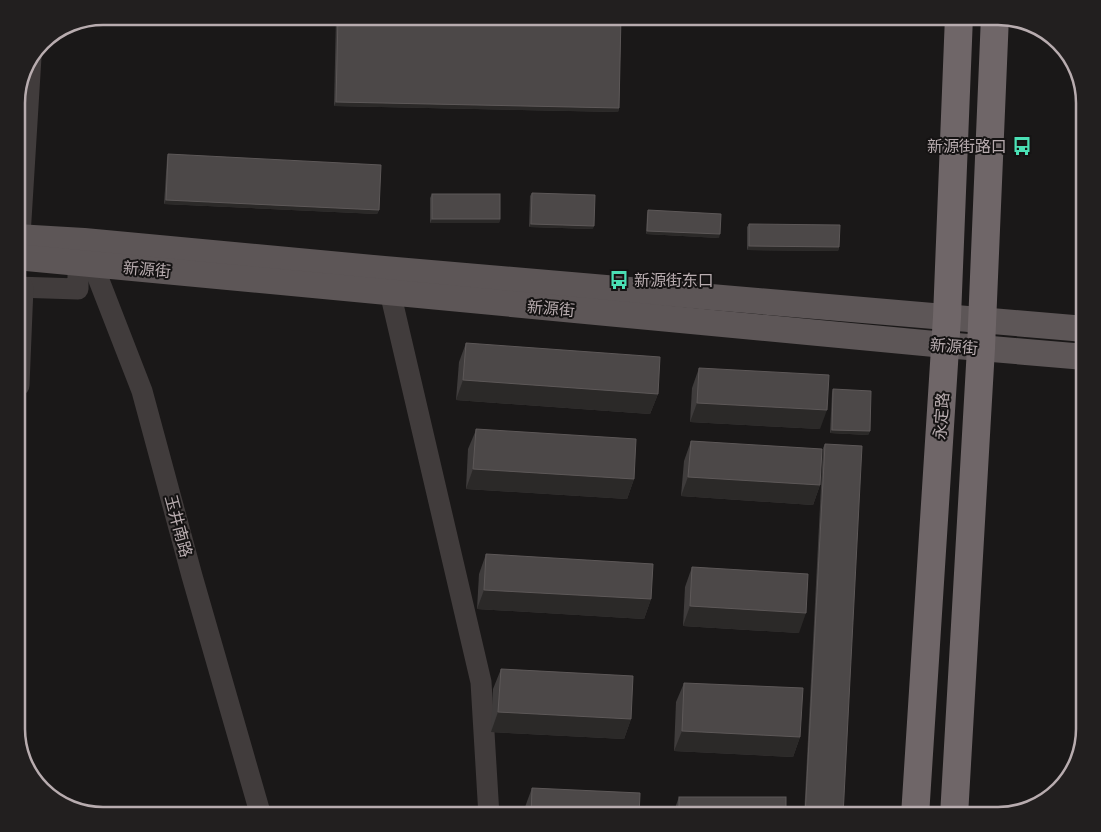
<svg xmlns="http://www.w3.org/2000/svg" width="1101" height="832" font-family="'Fira Sans Condensed','Noto Sans SC',sans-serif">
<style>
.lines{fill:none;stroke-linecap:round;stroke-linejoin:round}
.minor{stroke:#413c3c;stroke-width:21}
.major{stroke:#5d5657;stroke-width:26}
.highway{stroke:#6f6668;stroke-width:28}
.wall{fill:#3f3c3c}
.shaded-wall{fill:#2b2928}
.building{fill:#4c4848;stroke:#5d5858}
.labels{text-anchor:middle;stroke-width:4;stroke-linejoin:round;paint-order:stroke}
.poi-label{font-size:16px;fill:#b8acaf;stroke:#151313;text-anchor:end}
.street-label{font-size:16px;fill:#b8acaf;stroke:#151313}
.rim{fill:none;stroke:#b8acaf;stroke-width:2.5}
</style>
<rect width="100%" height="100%" fill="#1a1818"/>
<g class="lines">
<g class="minor">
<polyline points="19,252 31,57"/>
<polyline points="88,252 142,391 192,576 261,816"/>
<polyline points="387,279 481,682 489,816"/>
<polyline points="16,287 78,289 78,262"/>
<polyline points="16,386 19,385 23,287"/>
</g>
<g class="major">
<polyline points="16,237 84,241 384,269 1085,329"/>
<polyline points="16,257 945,345 1085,357"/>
</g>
<g class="highway">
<polyline points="915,816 947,317 959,16"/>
<polyline points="954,816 981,348 995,16"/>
</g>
</g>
<g class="wall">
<polygon points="336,16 621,16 619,108 618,112 334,106"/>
<polygon points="168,154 379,210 377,214 164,204 167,158"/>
<polygon points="532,193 593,229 529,227 530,196"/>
<polygon points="432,194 500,219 499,223 430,223 430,198"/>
<polygon points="648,210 719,238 646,234 647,214"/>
<polygon points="749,224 839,247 838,251 747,250 747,227"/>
<polygon points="466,343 658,394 650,414 456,400 459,362"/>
<polygon points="699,368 820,429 690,422 692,388"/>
<polygon points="833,389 870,431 868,435 830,433 832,393"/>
<polygon points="476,430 634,479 627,499 466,489 468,449"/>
<polygon points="691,441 820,485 813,505 681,496 684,461"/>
<polygon points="825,444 843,816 804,816 823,448"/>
<polygon points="486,554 651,599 644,619 477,609 479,574"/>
<polygon points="692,567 799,633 683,626 685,587"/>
<polygon points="1085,661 1085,708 1081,708 1083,667"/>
<polygon points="501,669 631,719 624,739 491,732 493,689"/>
<polygon points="684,683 800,737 793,757 674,751 676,702"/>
<polygon points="532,788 639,816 525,816 525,807"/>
<polygon points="679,797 786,816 672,816"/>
</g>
<g class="shaded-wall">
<polygon points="336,102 619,108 618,112 334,106"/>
<polygon points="166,200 379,210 377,214 164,204"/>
<polygon points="432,219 500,219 499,223 430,223"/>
<polygon points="531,224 594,226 593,229 529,227"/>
<polygon points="647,231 720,234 719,238 646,234"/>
<polygon points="749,246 839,247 838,251 747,250"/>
<polygon points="463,380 658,394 650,414 456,400"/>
<polygon points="697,403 827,410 820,429 690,422"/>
<polygon points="832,430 870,431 868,435 830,433"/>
<polygon points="473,469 634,479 627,499 466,489"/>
<polygon points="688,477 820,485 813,505 681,496"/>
<polygon points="484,590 651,599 644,619 477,609"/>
<polygon points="690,606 806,613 799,633 683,626"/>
<polygon points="1085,699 1085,708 1081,708"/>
<polygon points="498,712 631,719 624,739 491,732"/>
<polygon points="682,731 800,737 793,757 674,751"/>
</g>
<g class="building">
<polygon points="338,16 621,16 619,108 336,102"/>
<polygon points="168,154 381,165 379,210 166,200"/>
<polygon points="532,193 595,195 594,226 531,224"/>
<rect x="432" y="194" width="68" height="25"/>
<polygon points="648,210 721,214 720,234 647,231"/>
<polygon points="749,224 840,225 839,247 749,246"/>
<polygon points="466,343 660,357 658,394 463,380"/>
<polygon points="699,368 829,375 827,410 697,403"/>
<polygon points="833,389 871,391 870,431 832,430"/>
<polygon points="476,429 636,439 634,479 473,469"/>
<polygon points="691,441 822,449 820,485 688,477"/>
<polygon points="825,444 862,446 843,816 805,816"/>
<polygon points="486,554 653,564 651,599 484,590"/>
<polygon points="692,567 808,574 806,613 690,606"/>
<polygon points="501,669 633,676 631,719 498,712"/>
<polygon points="684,683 803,688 800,737 682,731"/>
<polygon points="532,788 640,793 639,816 531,816"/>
<rect x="679" y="797" width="107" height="19"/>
</g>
<defs>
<g id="bus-bare" transform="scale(1.5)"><path d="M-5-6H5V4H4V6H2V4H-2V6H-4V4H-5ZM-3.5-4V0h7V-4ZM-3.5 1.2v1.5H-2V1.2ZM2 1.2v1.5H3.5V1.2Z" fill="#4be0b5" stroke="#151313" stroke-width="2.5" paint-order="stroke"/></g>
</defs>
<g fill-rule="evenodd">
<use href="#bus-bare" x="1022" y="146"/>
<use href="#bus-bare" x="619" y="280"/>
</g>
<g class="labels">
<g class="poi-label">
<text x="1007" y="152">新源街路口</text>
<text x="634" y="286" text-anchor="start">新源街东口</text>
</g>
<g class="street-label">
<text transform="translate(147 269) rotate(5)" y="6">新源街</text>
<text transform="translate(551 308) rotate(5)" y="6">新源街</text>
<text transform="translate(954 346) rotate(5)" y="6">新源街</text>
<text transform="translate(941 416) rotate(-86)" y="6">永定路</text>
<text transform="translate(179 526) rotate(75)" y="6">玉井南路</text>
</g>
</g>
<path d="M0 0H1101V832H0ZM103 25H998A78 78 0 0 1 1076 103V729A78 78 0 0 1 998 807H103A78 78 0 0 1 25 729V103A78 78 0 0 1 103 25Z" fill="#221f1f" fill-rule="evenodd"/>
<path class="rim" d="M103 25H998A78 78 0 0 1 1076 103V729A78 78 0 0 1 998 807H103A78 78 0 0 1 25 729V103A78 78 0 0 1 103 25Z"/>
</svg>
